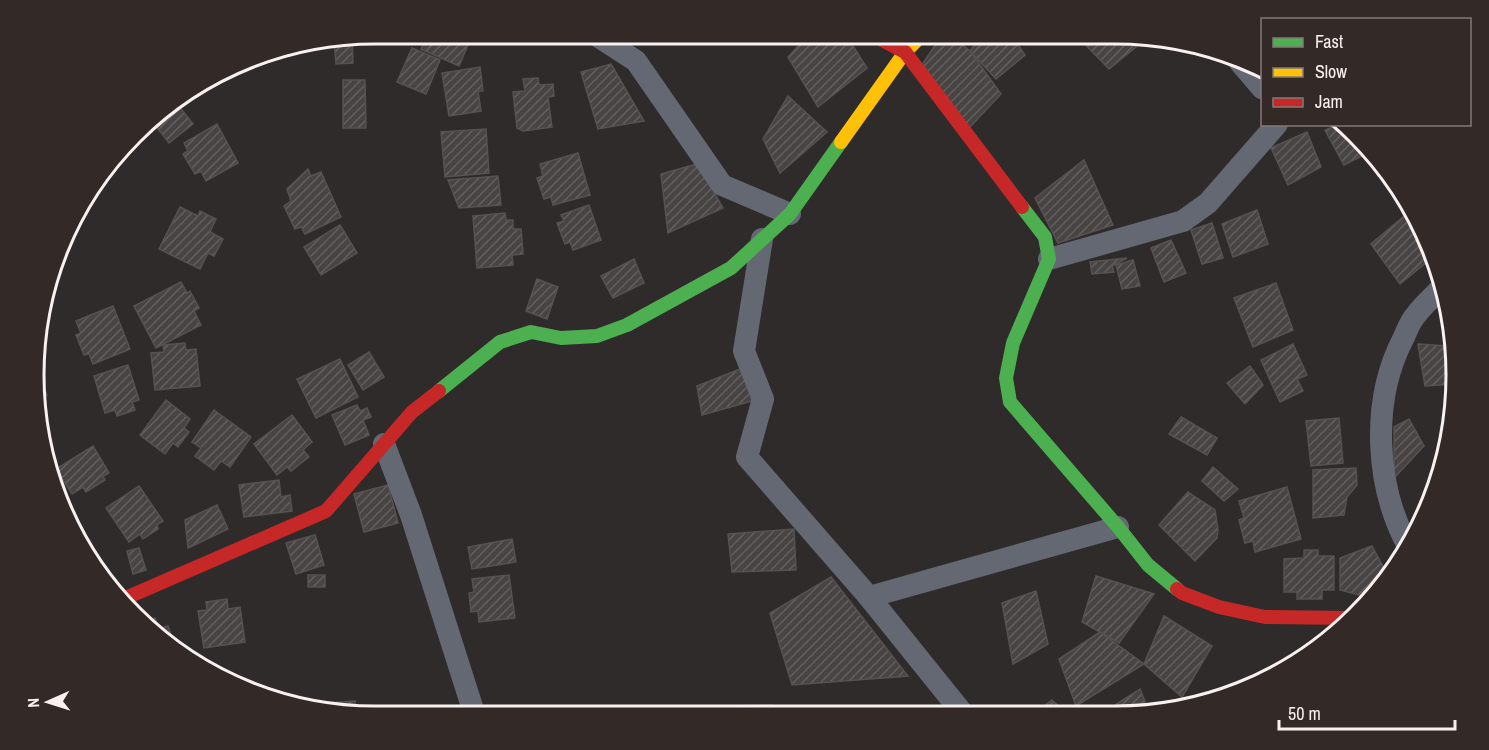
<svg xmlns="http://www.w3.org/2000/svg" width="1489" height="750" font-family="'Archivo Narrow',sans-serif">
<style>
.building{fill:url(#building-hatch);stroke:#565251;stroke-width:1.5}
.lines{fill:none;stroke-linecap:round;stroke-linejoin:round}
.street{stroke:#636872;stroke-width:22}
.fast{stroke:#4caf50;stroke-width:14}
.slow{stroke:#ffc107;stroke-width:14}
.jam{stroke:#c62828;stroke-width:14}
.rim{fill:none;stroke:#f8f1f0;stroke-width:3}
</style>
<defs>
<pattern id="building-hatch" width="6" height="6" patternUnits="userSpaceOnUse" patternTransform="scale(1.5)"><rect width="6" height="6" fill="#484443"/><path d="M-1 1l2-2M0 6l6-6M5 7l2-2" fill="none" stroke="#635f5e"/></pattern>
</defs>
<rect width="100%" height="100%" fill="#302b2b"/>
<g class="building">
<polygon points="428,33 473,33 459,66 421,49"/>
<polygon points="810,33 845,33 867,68 818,107 788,57"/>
<polygon points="943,34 949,34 970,51 1001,94 969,128 921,66"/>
<polygon points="983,34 1011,34 1025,55 996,79 970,51"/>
<polygon points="1075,34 1136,34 1148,37 1109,69"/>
<polygon points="352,37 353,63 336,64 334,40"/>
<polygon points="412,48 440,60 426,94 397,82"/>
<polygon points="611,64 644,121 598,129 581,72"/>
<polygon points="480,67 483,91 478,91 481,111 449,116 442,73"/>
<polygon points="538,78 539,85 553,84 554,96 548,97 552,127 523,131 517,128 513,92 525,91 523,79"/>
<polygon points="343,80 365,80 366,128 343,128"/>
<polygon points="788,96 827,132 780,173 763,139"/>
<polygon points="174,100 193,124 169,143 152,121 167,104"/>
<polygon points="217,124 238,163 206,181 201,171 195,174 183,154 188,151 184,143"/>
<polygon points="1339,124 1371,149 1372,151 1344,165 1325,130"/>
<polygon points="486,129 489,173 445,177 441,132"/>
<polygon points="1307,132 1321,167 1288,185 1271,148"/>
<polygon points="578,153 590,195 553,205 551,197 544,199 537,178 543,176 540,164"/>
<polygon points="1375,156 1385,173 1378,176 1371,158"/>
<polygon points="1084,160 1113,225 1058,243 1035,198"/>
<polygon points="697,164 723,208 668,233 661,174"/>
<polygon points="308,169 311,176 321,172 341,217 305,234 301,227 295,229 284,206 291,201 287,189"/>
<polygon points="498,176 501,205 459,208 448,180"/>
<polygon points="589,205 601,240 573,250 570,242 565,244 557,223 564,221 561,215"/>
<polygon points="180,207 198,216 200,211 216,219 210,232 223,239 214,256 208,253 200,269 159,249"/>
<polygon points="1257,210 1268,244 1233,257 1222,224"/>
<polygon points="505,213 506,220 513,220 513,229 521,229 523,254 512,255 513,265 477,268 473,216"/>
<polygon points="1408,213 1433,257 1400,284 1371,244"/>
<polygon points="1212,223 1223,258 1202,264 1191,230"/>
<polygon points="340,225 357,253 321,275 304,247"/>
<polygon points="1171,240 1186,273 1164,282 1151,248"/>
<polygon points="1127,258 1112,266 1114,272 1092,274 1090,262"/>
<polygon points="634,259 644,283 613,298 601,276"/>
<polygon points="1133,260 1140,286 1122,289 1116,265"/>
<polygon points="537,279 558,287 547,319 526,311"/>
<polygon points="181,282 187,293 190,291 199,308 194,311 201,325 156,348 134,306"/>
<polygon points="1276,283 1293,330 1253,347 1234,298"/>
<polygon points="113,306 130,349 93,364 89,354 84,355 76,335 81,333 76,321"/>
<polygon points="185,343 186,350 196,349 200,386 155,390 151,353 164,352 163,345"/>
<polygon points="1293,344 1307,375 1297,379 1303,391 1280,402 1261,360"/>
<polygon points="1418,344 1448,346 1454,384 1425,386"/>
<polygon points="369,352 384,377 363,390 348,365"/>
<polygon points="340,359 358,397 316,418 297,379"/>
<polygon points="128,365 139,400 132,402 135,410 117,416 115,410 105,413 94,376"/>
<polygon points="1250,366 1263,385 1245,404 1227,383"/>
<polygon points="745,367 752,401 702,415 697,386"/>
<polygon points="38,370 47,395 39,398 42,407 36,409"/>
<polygon points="166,400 190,419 184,428 189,432 178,447 173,443 165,454 140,435"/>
<polygon points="357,405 360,411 367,408 371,417 363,420 369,435 345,445 332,415"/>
<polygon points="214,410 251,437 230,467 221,461 214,470 195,456 201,448 192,442"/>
<polygon points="292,415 312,442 303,450 309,457 291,471 287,467 277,475 254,444"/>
<polygon points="1181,417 1217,438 1207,455 1169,434"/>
<polygon points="1339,418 1343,463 1311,466 1306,421"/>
<polygon points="1409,419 1424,446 1394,478 1394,427"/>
<polygon points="93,446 109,473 103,476 105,480 86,492 83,487 72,494 56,469"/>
<polygon points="1213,467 1238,489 1224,501 1202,481"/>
<polygon points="1356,468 1357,485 1347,497 1344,515 1313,518 1313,470"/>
<polygon points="279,480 281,497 290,495 292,511 244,517 239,485"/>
<polygon points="388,485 398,523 364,532 354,494"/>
<polygon points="139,486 163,521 157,525 158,529 143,539 140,534 129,542 106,508"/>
<polygon points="1287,487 1301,539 1255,552 1253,541 1245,543 1239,520 1244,518 1239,501"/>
<polygon points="1188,492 1215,510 1218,530 1217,538 1195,561 1159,525"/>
<polygon points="217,505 228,529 188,548 185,520"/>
<polygon points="794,529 796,570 732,572 728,534"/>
<polygon points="315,535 324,565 296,574 286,543"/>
<polygon points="512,539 516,562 472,569 468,547"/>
<polygon points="1372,546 1388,576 1373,597 1371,598 1340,590 1340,558"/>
<polygon points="139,548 146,570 133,574 127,551"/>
<polygon points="1304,550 1318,550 1318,556 1334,556 1334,590 1322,590 1322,599 1297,599 1297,592 1284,592 1284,559 1304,558"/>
<rect x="308" y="575" width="17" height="12"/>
<polygon points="509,575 515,618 479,622 478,611 471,612 469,593 474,592 472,579"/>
<polygon points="1096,576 1154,594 1119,643 1082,622"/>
<polygon points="831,577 908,676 792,685 770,613"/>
<polygon points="1036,591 1048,644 1013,664 1002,603"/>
<polygon points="227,599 228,609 240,607 245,642 204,648 198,611 207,610 206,602"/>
<polygon points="1164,616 1212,646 1182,697 1144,664"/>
<polygon points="155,618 159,629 168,626 175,647 142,623"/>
<polygon points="1100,632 1144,664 1076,706 1059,659"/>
<polygon points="1140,689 1150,714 1101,714"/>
<polygon points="1052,700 1067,714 1034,714"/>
<polygon points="355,701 355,711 363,710 364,716 353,716 326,709 326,703"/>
<polygon points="772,705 772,715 719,715 719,706"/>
<polygon points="913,709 918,715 898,715"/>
</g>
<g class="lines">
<g class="street">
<polyline points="593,33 636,61 722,185 790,214"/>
<polyline points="1239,61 1262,88"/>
<polyline points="762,239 744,351 763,399 747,457 869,597 1118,527"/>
<polyline points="1049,259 1183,221 1208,203 1277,124"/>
<polyline points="384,444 411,515 475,716"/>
<path d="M1408,546c-33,-61 -37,-145 -5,-207 4,-8 7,-18 13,-24 7,-10 17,-18 25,-27"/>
<polyline points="869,597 964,715"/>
</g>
<g class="fast">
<polyline points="1022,207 1045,237 1049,259 1013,343 1006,378 1010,402 1118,527 1148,565 1177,589"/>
<polyline points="439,391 500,342 531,332 561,338 597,336 627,325 731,268 790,214 841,142"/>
</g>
<polyline class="slow" points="841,142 905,52 923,34"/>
<g class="jam">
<polyline points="869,33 905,52 1022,207"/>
<polyline points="1177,589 1182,593 1219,607 1265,617 1351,618"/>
<polyline points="121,600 326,511 412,412 439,391"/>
</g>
</g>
<path d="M0 0H1489V750H0ZM375 44H1115A331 331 0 0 1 1446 375V375A331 331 0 0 1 1115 706H375A331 331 0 0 1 44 375V375A331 331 0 0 1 375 44Z" fill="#332a28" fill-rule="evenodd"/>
<path class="rim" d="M375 44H1115A331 331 0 0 1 1446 375V375A331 331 0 0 1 1115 706H375A331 331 0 0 1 44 375V375A331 331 0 0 1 375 44Z"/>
<rect x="1261" y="18" width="210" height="108" fill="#332a28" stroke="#827a78" stroke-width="1.5"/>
<rect x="1273" y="38" width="30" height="9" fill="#4caf50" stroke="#827a78" stroke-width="1.5"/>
<text x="1315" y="48" font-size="18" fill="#f8f1f0">Fast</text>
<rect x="1273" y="68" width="30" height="9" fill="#ffc107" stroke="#827a78" stroke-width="1.5"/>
<text x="1315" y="78" font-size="18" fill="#f8f1f0">Slow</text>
<rect x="1273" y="98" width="30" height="9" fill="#c62828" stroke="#827a78" stroke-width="1.5"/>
<text x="1315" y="108" font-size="18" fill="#f8f1f0">Jam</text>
<g transform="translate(48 702) rotate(267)" stroke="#332a28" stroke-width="4.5" paint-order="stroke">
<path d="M0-4.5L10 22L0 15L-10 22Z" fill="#f8f1f0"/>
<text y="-9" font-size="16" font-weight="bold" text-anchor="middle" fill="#f8f1f0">N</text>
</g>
<path d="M1279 720v9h176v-9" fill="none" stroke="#f8f1f0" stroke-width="3"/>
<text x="1288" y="720" font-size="18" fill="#f8f1f0" stroke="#332a28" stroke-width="4.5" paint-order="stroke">50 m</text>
</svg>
